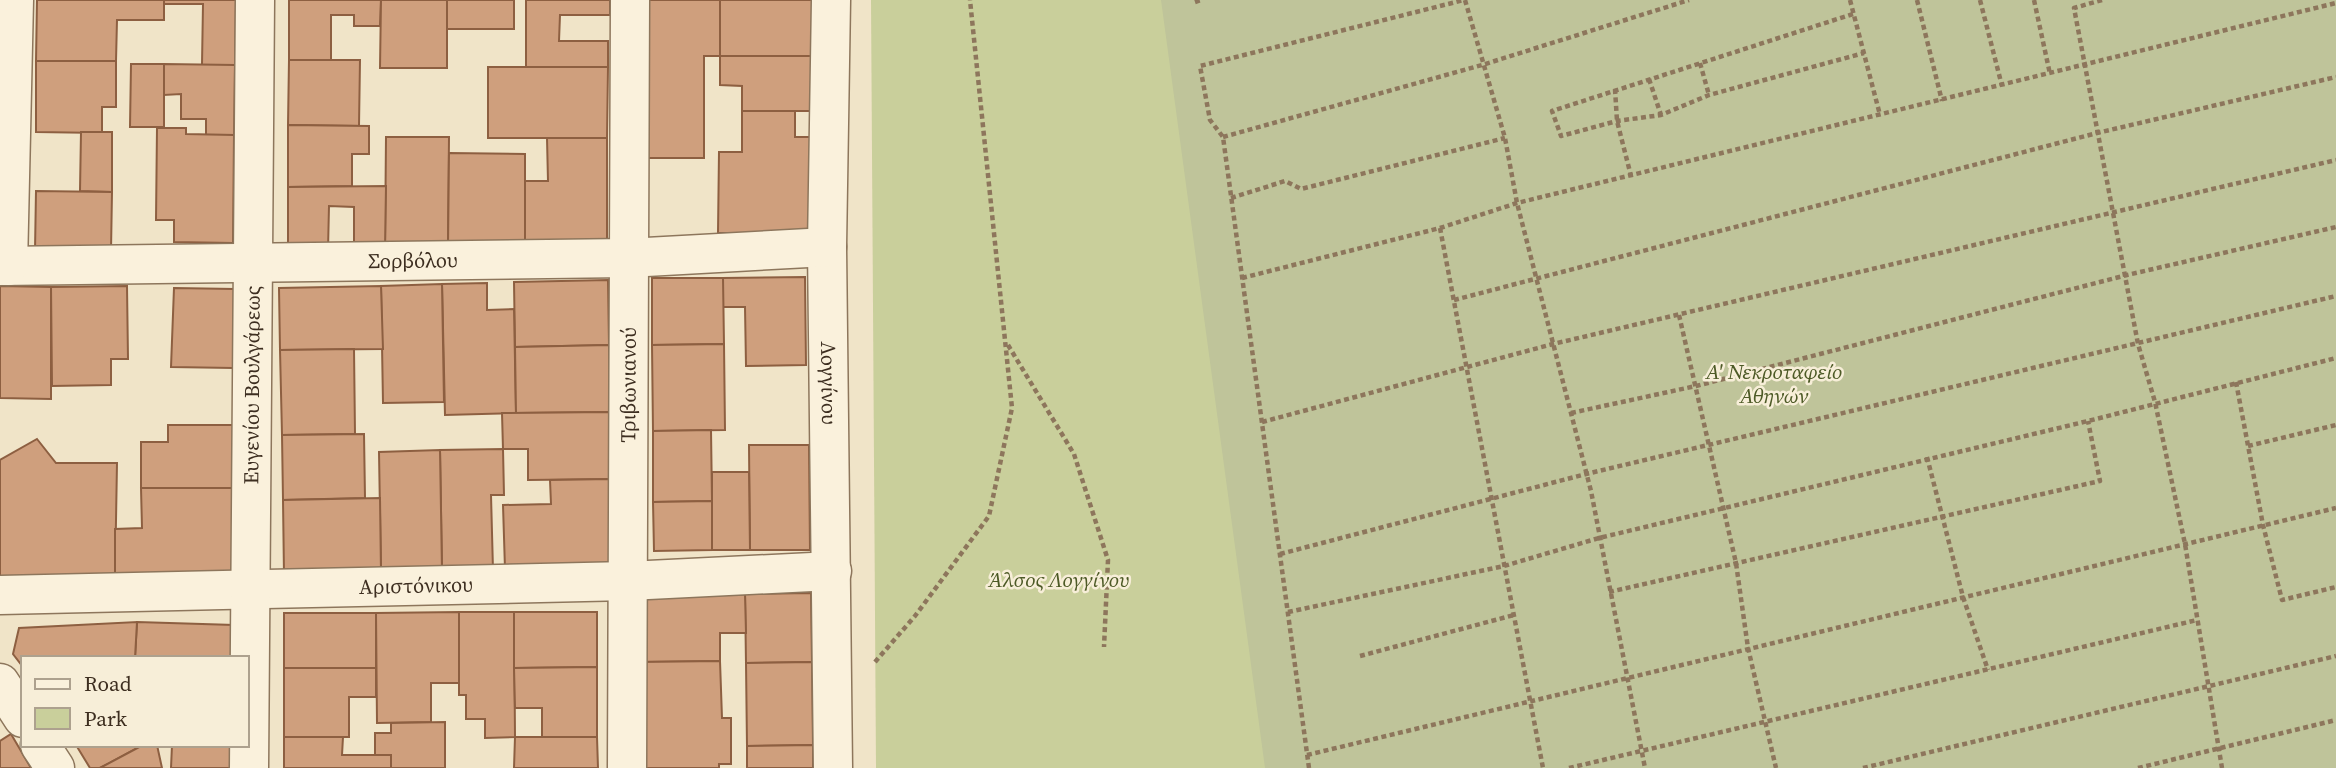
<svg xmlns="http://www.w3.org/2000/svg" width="2336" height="768" font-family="'Source Serif 4',serif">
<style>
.green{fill:#c9cf9b}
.cemetery{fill:#bfc49a}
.building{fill:#cf9f7d;stroke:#8d5f41;stroke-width:2}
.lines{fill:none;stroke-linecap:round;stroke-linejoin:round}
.pedestrian-casing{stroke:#8d765c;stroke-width:41}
.minor-casing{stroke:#8d765c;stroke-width:41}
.path{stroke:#8d765c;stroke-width:4.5;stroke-dasharray:5 3.5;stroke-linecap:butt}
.pedestrian{stroke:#faf1dc;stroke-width:38}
.minor{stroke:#faf1dc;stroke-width:38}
.labels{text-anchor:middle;stroke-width:5;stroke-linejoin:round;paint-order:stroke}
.street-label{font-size:21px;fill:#3d2e20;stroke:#f7eed8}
.park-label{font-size:21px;font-style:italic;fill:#4d5a26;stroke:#f7eed8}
</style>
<rect width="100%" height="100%" fill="#f0e4c8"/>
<polygon class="green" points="871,0 1176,0 1268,768 876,768"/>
<polygon class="cemetery" points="1161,0 2336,0 2336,768 1265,768"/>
<g class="building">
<polygon points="37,0 164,0 164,20 117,20 116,61 36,61"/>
<polygon points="164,0 236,0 235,65 202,65 203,4 164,4"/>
<polygon points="289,0 381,0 380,26 354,26 354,15 331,15 331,60 289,60"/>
<polygon points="381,0 447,0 447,68 380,68"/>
<rect x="447" y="0" width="67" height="29"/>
<polygon points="526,0 610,0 610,15 560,15 559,41 608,41 608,67 526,67"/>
<polygon points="645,0 720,0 720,56 704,56 704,158 644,158"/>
<rect x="720" y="0" width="93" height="56"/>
<polygon points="720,56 813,56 812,111 742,111 742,86 720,85"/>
<polygon points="289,60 360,60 359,126 288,125"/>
<polygon points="36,61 116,61 116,107 102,107 102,133 36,132"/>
<polygon points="131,64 164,64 164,127 130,127"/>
<polygon points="164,64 235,65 234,135 206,135 206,119 181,119 181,94 164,95"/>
<polygon points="488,67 608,67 607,138 488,138"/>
<polygon points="742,111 795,111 795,137 811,137 810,233 718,233 719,152 742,152"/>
<polygon points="288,125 369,126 369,154 352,154 352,186 288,187"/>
<polygon points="157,128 186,128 186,134 234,135 233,243 174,242 174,220 156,220"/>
<polygon points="81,132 112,132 112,192 80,191"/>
<polygon points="386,137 449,137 448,248 385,248"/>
<polygon points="547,138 607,138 607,248 525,248 525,181 548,181"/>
<polygon points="449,153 525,154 525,248 448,248"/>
<polygon points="386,186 385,248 354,248 354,207 329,206 328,251 288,251 288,187"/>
<polygon points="36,191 112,192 111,251 35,251"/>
<polygon points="805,277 806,365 746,366 745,307 723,307 723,278"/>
<polygon points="652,278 723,278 724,344 652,345"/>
<polygon points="608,280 609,345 515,347 514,282"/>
<polygon points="487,283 487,310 514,309 516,413 445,415 442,284"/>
<polygon points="442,284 444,402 383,403 381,286"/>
<polygon points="0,286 51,287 51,399 0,398"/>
<polygon points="127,286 128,359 111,359 111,385 52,386 51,287"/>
<polygon points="381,286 383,349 280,350 279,288"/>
<polygon points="174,288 234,289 233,368 171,367"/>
<polygon points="724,344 725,430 653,431 652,345"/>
<polygon points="609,345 610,412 516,413 515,347"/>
<polygon points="354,349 355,434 282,435 280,350"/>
<polygon points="610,412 611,479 528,480 528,449 503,449 502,413"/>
<polygon points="168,425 233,425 233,488 141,488 141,442 168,442"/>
<polygon points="711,430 712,501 653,502 653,431"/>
<polygon points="364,434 365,498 283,500 282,435"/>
<polygon points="37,439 56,463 117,463 115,578 0,581 0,460"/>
<polygon points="749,445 809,445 810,550 750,550"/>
<polygon points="503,449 504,495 491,495 493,570 442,571 440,450"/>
<polygon points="440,450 442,571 381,572 379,452"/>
<polygon points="712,472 749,472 750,550 712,550"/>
<polygon points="611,479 613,567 505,569 503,505 551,504 550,480"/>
<polygon points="141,488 233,488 233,577 115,578 115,529 142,528"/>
<polygon points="380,498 381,572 284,575 283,500"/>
<polygon points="712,501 712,550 654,551 653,502"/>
<polygon points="811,593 812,662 746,663 745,594"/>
<polygon points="745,594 746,633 720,633 720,661 639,662 638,595"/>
<polygon points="459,612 514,612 515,737 485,738 485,719 466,719 466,695 459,695"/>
<polygon points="459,612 459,683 431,683 431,722 377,723 376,613"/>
<polygon points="514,612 597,612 597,667 514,668"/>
<rect x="284" y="613" width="92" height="55"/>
<polygon points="137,622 234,625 233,658 135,658"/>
<polygon points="137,622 135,658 23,658 23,667 13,654 19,628"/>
<polygon points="720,661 722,718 731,718 731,764 719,764 719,768 640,768 639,662"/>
<polygon points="812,662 813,745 747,746 746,663"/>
<polygon points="597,667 597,737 542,737 542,708 515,708 514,668"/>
<polygon points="284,668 376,668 376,697 349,697 349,737 284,737"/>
<polygon points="445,722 445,768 391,768 391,755 375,755 375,733 391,733 391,723"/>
<polygon points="11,734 31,768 0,768 0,741"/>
<polygon points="284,737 343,737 342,755 391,755 391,768 284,768"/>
<polygon points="515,737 597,737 598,768 514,768"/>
<polygon points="76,745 143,745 100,768 90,768"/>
<polygon points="143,745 157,745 162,768 100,768"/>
<polygon points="172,745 232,745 231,768 171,768"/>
<polygon points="813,745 813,768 747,768 747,746"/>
</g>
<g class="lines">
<g class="pedestrian-casing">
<g id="pedestrian">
<path id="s1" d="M831,0l-4,247 6,521"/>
<polyline points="628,581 832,571"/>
<polyline points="0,683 23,718"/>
<polyline points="40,745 55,768"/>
</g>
</g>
<g class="minor-casing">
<g id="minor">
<path id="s2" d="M0,266l628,-8 199,-11"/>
<polyline points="8,266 14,0"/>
<path id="s3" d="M0,595l628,-14"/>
<path id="s4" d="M249,768l6,-768"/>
<path id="s5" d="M627,768l3,-768"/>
</g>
</g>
<g class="path">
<polyline points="1465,0 1505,138 1517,203 1591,491 1645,768"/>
<polyline points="1850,0 1880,115"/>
<polyline points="1917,0 1942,101"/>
<polyline points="1980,0 2002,86"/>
<polyline points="2034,0 2050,74"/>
<polyline points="2102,0 2074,8 2138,344 2155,402 2185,544 2222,768"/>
<polyline points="1195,2 1201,0"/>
<polyline points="1853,14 1552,111 1561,136 1617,121 1661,115 1709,95 1864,53"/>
<polyline points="1700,63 1709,95"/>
<polyline points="1649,79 1661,115"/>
<polyline points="1615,89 1617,121 1631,176"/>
<polyline points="1223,137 1482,65 1689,0"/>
<polyline points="1231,198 1285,181 1301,189 1505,138"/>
<polyline points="1440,228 1543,768"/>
<polyline points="1242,278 1440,228 1517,203 2336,3"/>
<polyline points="1454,300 2097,133 2336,77"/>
<polyline points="1679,315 1736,563 1748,648 1776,768"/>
<polyline points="1008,345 1074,454 1108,560 1104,647"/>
<polyline points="2236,382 2263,525 2282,600 2336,587"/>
<polyline points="1571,413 1696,386 2127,275 2336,227"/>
<polyline points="1262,422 1553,344 2336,160"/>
<polyline points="2248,446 2336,425"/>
<polyline points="1927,457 1963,597 1988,670"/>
<polyline points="1280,554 1586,474 2336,296"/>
<polyline points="1609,592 2100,481 2088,421"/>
<polyline points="1288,612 1504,566 1599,538 2088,421 2336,358"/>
<polyline points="1360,656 1514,615"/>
<polyline points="875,662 915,616 989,516 1012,408 970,0"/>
<polyline points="1307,755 2336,508"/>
<polyline points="1309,768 1223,137 1210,120 1200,66 1464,0"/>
<polyline points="1569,768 2197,620"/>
<polyline points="1863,768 2336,656"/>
<polyline points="2138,768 2336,720"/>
</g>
<use href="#pedestrian" class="pedestrian"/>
<use href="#minor" class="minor"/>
</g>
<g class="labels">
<g class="street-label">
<text dy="7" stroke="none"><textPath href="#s2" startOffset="413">Σορβόλου</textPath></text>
<text dy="7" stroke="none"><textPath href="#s4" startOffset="383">Ευγενίου Βουλγάρεως</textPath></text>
<text dy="7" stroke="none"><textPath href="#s5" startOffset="383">Τριβωνιανού</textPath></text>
<text dy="7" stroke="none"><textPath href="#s1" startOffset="383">Λογγίνου</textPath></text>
<text dy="7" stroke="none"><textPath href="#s3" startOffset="416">Αριστόνικου</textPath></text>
</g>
<g class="park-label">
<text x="1774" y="379">Α' Νεκροταφείο<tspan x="1774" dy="24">Αθηνών</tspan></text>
<text x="1059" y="587">Άλσος Λογγίνου</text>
</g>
</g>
<rect x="21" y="656" width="228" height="91" fill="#f7eed8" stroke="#ada18e" stroke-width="2"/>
<rect x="35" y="679" width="35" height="10" fill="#faf1dc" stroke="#ada18e" stroke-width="2"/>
<text x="84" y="691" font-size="21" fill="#3d2e20">Road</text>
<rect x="35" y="708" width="35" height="21" fill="#c9cf9b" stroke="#ada18e" stroke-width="2"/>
<text x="84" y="726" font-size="21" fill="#3d2e20">Park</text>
</svg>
